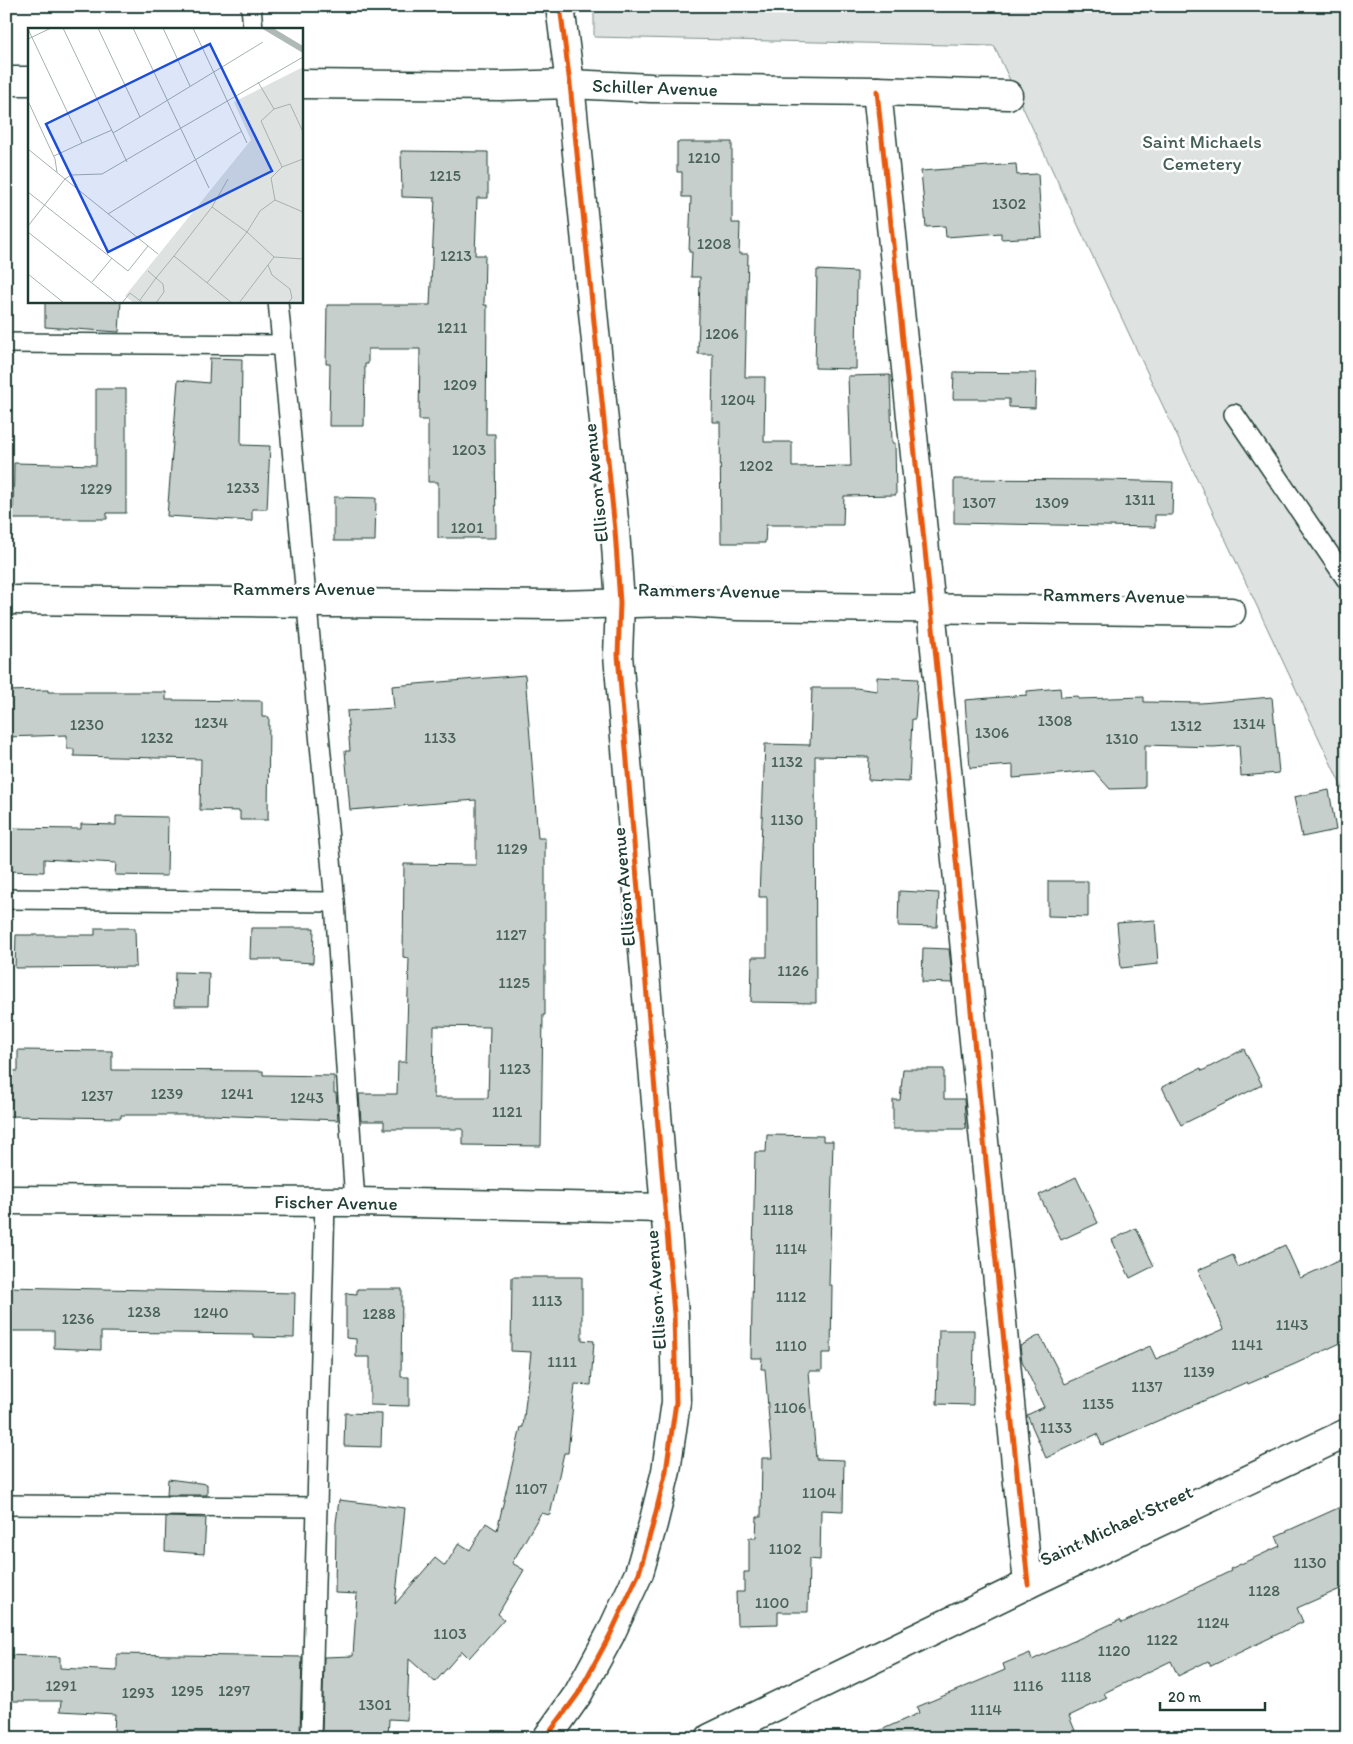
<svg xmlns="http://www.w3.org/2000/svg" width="1353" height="1744" font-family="Itim,sans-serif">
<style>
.green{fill:#dee3e2;stroke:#7e908b}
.building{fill:#c7cfcc;stroke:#1f3d34;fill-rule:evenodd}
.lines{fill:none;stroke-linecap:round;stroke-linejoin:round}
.lane-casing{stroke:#1f3d34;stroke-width:22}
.street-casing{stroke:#1f3d34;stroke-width:31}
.lane{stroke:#fff;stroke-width:19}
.street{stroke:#fff;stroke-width:28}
.cycleway-casing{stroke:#fff;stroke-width:8}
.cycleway{stroke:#e8590c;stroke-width:5}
.labels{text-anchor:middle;stroke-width:5;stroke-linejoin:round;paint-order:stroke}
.number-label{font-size:16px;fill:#49625a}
.street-label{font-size:19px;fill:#1f3d34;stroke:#fff}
.park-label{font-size:19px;fill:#455e57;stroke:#fff}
.inset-road{fill:none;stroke:#a5b1ae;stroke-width:1}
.view{fill:#1d4ed8;fill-opacity:0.15;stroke:#1d4ed8;stroke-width:2.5}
.inset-edge{fill:none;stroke:#1f3d34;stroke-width:2.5}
</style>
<rect width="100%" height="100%" fill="#fff"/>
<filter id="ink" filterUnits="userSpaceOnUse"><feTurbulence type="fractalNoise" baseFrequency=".02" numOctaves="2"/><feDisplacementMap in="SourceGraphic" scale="10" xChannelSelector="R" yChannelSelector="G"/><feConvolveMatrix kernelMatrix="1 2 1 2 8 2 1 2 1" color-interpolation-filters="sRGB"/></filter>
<g filter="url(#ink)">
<polygon class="green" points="594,6 1347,6 1347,798 994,46 594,37"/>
<g class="building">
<polygon points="677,142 732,142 732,223 740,223 739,254 748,254 745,377 765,377 764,442 792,442 792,467 851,466 848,376 890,375 892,443 895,443 896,495 844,496 843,525 766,525 765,543 721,543 720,422 712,422 713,354 698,354 700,277 691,277 692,252 689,252 691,197 682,197 682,172 677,172"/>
<polygon points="401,151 488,152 488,198 477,198 475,255 485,255 484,305 487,305 486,434 495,434 496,538 438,538 438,482 428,482 428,420 419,420 420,349 368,349 368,364 365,364 364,426 329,426 330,364 326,364 327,305 430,305 435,198 402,197"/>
<polygon points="1016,164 1017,175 1038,174 1042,237 1001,239 1001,233 946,237 945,226 926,227 921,171"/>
<polygon points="817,270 857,272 856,369 815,368"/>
<polygon points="86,301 121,301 119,332 45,327 45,302"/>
<polygon points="210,358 242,359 241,445 270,446 267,509 252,509 252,521 167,516 178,380 209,383"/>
<polygon points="954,372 1036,373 1035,408 1009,407 1009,399 953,399"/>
<polygon points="96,389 126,389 126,513 107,513 107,519 13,519 14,463 96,465"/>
<polygon points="954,479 1108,480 1173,482 1172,515 1155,515 1155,527 954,523"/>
<polygon points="334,497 376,498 375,541 334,541"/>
<path d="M525,675l13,163h7v177h-2l-2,131 -78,-1v-16h-79v-8h-23l-2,-27h38l1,-32h8l3,-104 -6,-1 1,-93 72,1v-65l-126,10 -5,-59h5l-3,-40 47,-3 -2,-22zM434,1026l56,1 -2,71h-54v-4h-1z"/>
<polygon points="877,677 918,679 915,719 912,719 909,782 868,780 869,757 815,756 816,1003 751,1002 752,957 767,957 767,897 759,897 765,744 810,745 812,688 856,688 877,691"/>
<polygon points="1060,688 1061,697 1078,696 1078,699 1144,697 1144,702 1201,703 1272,697 1279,773 1241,776 1239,745 1214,747 1145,745 1145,788 1110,789 1094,771 1013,778 1013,765 970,768 965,700 1027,695 1027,691"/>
<polygon points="48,690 48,692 166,692 166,700 262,701 262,717 269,717 268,820 240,820 240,811 200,810 201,759 74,756 74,749 67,749 67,735 6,737 6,691"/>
<polygon points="1329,790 1336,830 1302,837 1294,797"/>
<polygon points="116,816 168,817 167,876 115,875 116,863 44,859 44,872 6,871 6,828 81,829 81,824 116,825"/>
<polygon points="1048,881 1088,881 1088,917 1048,916"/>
<polygon points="899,891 939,893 937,927 898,926"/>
<polygon points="1155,920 1158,964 1121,968 1117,923"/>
<polygon points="95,928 135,928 136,967 15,968 16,935 95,935"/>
<polygon points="251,928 314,928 313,963 280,961 280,959 250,959"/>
<polygon points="923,948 949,949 953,983 922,982"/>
<polygon points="175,972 209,973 208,1006 174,1006"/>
<polygon points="1244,1049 1262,1085 1181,1125 1162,1087 1201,1068 1202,1071"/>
<polygon points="18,1050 112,1051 112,1070 263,1071 263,1075 334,1076 334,1093 336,1093 338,1120 211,1115 121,1115 121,1118 6,1116 6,1070 18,1071"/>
<polygon points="903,1069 944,1069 944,1099 964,1099 966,1129 893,1129 893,1100 900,1100"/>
<polygon points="767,1135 823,1136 823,1141 833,1141 829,1285 832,1285 831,1353 822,1353 822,1371 809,1371 816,1459 844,1460 843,1511 821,1510 820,1560 809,1559 808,1612 778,1612 778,1624 737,1625 736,1592 744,1592 744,1572 749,1572 749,1538 756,1538 757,1517 761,1517 762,1458 772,1458 765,1369 761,1369 762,1358 751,1358 755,1152 766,1152"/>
<polygon points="1076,1177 1098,1223 1061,1240 1039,1195"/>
<polygon points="1136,1228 1154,1266 1130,1278 1112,1240"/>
<polygon points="1285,1245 1300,1278 1347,1257 1347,1340 1295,1364 1248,1384 1247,1382 1102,1445 1097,1434 1046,1458 1027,1415 1044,1407 1022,1361 1020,1346 1040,1335 1065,1384 1150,1346 1156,1359 1224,1329 1198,1270 1233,1255 1238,1267"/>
<polygon points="512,1277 582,1277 582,1340 594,1341 591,1385 575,1384 568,1453 564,1453 550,1515 541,1513 512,1563 524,1570 498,1614 504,1619 469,1658 462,1651 435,1682 409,1659 407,1720 389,1719 388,1738 340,1737 341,1734 322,1734 324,1657 353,1656 357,1594 335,1593 336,1523 339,1500 405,1508 395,1604 435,1558 445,1566 459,1543 470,1550 486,1523 497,1530 521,1427 523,1427 531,1352 511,1351"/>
<polygon points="6,1287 295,1293 294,1338 253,1337 253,1334 101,1332 101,1350 54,1348 54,1331 6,1331"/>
<polygon points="357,1289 402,1289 401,1377 409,1377 409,1406 370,1405 370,1357 356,1357 356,1339 346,1338 346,1293 357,1294"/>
<polygon points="939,1330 974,1330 973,1405 937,1404"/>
<polygon points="345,1413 382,1414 381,1447 344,1446"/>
<polygon points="168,1479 207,1484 207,1495 167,1495"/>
<polygon points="1347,1504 1347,1586 1297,1608 1303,1622 1211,1666 1208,1661 1178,1676 1171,1661 1104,1693 1107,1698 1069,1716 1078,1738 863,1738 919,1713 917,1707 1005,1670 1003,1664 1030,1653 1032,1660 1120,1620 1122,1623 1231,1571 1230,1569 1280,1546 1276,1536"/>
<polygon points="166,1517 206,1518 204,1554 165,1551"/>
<polygon points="117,1654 302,1657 300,1734 114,1732 115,1714 60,1711 61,1701 6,1701 6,1655 60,1657 60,1668 117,1671"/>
</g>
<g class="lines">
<g class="lane-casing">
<g id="lane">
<polyline points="251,6 253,29"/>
<polyline points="6,343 282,345"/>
<polyline points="1234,414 1347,580"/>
<polyline points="6,899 335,902 278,301"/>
<polyline points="335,902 355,1202"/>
<polyline points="6,1505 317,1507 325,1202"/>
<polyline points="311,1738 317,1507"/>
</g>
</g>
<g class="street-casing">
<g id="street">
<polyline points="6,81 29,81"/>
<polyline points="301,84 500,86 570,84 651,88 877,91 1008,95"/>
<polyline points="877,91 931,608 1028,1584"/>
<polyline points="6,600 557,605 673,602 738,606 1231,612"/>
<polyline points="6,1200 355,1202 665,1208"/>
<polyline points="547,1738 578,1694 610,1635 639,1573 653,1524 666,1471 676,1402 674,1314 618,655 620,603 615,530 570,84 560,6"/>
<polyline points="710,1738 1028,1584 1347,1433"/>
</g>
</g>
<use href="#lane" class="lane"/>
<use href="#street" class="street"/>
<g class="cycleway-casing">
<g id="cycleway">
<polyline points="877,91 931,608 1028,1584"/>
<polyline points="547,1736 578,1694 610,1635 639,1573 653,1524 666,1471 676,1402 674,1314 618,655 620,603 615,530 570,84 560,6"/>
</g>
</g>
<use href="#cycleway" class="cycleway"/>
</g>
</g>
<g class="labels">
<g class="number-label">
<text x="704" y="163">1210</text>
<text x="445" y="181">1215</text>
<text x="1009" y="209">1302</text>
<text x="714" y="249">1208</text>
<text x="456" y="261">1213</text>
<text x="452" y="333">1211</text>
<text x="722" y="339">1206</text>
<text x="460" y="390">1209</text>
<text x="738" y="405">1204</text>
<text x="469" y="455">1203</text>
<text x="756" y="471">1202</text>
<text x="243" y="493">1233</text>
<text x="96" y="494">1229</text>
<text x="1140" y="505">1311</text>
<text x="979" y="508">1307</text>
<text x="1052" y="508">1309</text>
<text x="467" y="533">1201</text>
<text x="1055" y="726">1308</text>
<text x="211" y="728">1234</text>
<text x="1249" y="729">1314</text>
<text x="87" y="730">1230</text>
<text x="1186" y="731">1312</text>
<text x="992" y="738">1306</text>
<text x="157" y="743">1232</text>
<text x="440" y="743">1133</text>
<text x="1122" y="744">1310</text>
<text x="787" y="767">1132</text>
<text x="787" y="825">1130</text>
<text x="512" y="854">1129</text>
<text x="511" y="940">1127</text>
<text x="793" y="976">1126</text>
<text x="514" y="988">1125</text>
<text x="515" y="1074">1123</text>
<text x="167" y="1099">1239</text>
<text x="237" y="1099">1241</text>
<text x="97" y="1101">1237</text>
<text x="307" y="1103">1243</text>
<text x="507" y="1117">1121</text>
<text x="778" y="1215">1118</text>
<text x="791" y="1254">1114</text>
<text x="791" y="1302">1112</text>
<text x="547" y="1306">1113</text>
<text x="144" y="1317">1238</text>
<text x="211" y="1318">1240</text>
<text x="379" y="1319">1288</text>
<text x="78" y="1324">1236</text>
<text x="1292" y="1330">1143</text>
<text x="1247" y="1350">1141</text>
<text x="791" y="1351">1110</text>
<text x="562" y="1367">1111</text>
<text x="1199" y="1377">1139</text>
<text x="1147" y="1392">1137</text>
<text x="1098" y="1409">1135</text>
<text x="790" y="1413">1106</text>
<text x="1056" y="1433">1133</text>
<text x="531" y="1494">1107</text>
<text x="819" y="1498">1104</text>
<text x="785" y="1554">1102</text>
<text x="1310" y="1568">1130</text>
<text x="1264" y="1596">1128</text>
<text x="772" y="1608">1100</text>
<text x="1213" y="1628">1124</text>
<text x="450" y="1639">1103</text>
<text x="1162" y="1645">1122</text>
<text x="1114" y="1656">1120</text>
<text x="1076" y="1682">1118</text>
<text x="61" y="1691">1291</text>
<text x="1028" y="1691">1116</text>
<text x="187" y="1696">1295</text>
<text x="234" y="1696">1297</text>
<text x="138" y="1698">1293</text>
<text x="375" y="1710">1301</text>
<text x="986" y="1715">1114</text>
</g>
<g class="street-label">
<text transform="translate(655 87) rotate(2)" y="7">Schiller Avenue</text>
<text transform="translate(595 483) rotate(-96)" y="7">Ellison Avenue</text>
<text x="304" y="595">Rammers Avenue</text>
<text transform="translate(709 590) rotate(1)" y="7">Rammers Avenue</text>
<text transform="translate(1114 595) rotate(1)" y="7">Rammers Avenue</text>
<text transform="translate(623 887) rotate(-95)" y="7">Ellison Avenue</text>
<text transform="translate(336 1202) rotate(1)" y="7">Fischer Avenue</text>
<text transform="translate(655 1290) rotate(-94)" y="7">Ellison Avenue</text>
<text transform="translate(1116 1525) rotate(-25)" y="7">Saint Michael Street</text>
</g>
<g class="park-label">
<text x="1202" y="148">Saint Michaels<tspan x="1202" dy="22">Cemetery</tspan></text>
</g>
</g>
<g transform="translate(28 28)">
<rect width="275" height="275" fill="#fff"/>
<path d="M275,39v236h-169l-9,-7 126,-156 -17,-38z" fill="#dee3e2"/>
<path d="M233,0h12l30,18v7z" fill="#afbab7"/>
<path class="inset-road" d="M35,0l64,134M70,0l42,89 123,-75M105,0l76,160M135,0l27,58M165,0l54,115M0,1l54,114 30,-13M0,11l23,-11M230,54l16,27 16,-5 13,28M0,73l27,58 2,13M246,81l-13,12 21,46 -11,11 4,22 28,12M85,105l27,-16M0,121l37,30 6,-4 31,-1 201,-117M26,128l28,-13M254,139l21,-8M0,164l100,79 20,-25M184,179l16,-28M80,186l134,-83M0,198l37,-47 93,75M0,204l89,71M146,228l38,-49 35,25 13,-21 15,-11M246,229l29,2M240,237l4,10 18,14 2,9 -4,5M0,246l36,29M64,254l20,-24M179,255l40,-51 27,25M112,272l16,-22 -8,-7M94,275l8,-10 13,10M128,275l8,-11 -1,-8 -7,-6 18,-22 58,47M211,275l35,-46"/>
<path class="view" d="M182,16l62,127 -164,81 -62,-128z"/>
<rect width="275" height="275" class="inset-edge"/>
</g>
<rect width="1353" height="1744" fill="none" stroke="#fff" stroke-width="25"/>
<rect x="12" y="12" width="1328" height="1719" fill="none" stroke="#1f3d34" stroke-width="2" filter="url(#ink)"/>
<path d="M1160 1702v8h105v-8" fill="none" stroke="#1f3d34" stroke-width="2.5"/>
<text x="1168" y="1702" font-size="15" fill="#1f3d34" stroke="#ffffff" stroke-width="4" paint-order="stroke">20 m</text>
</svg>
